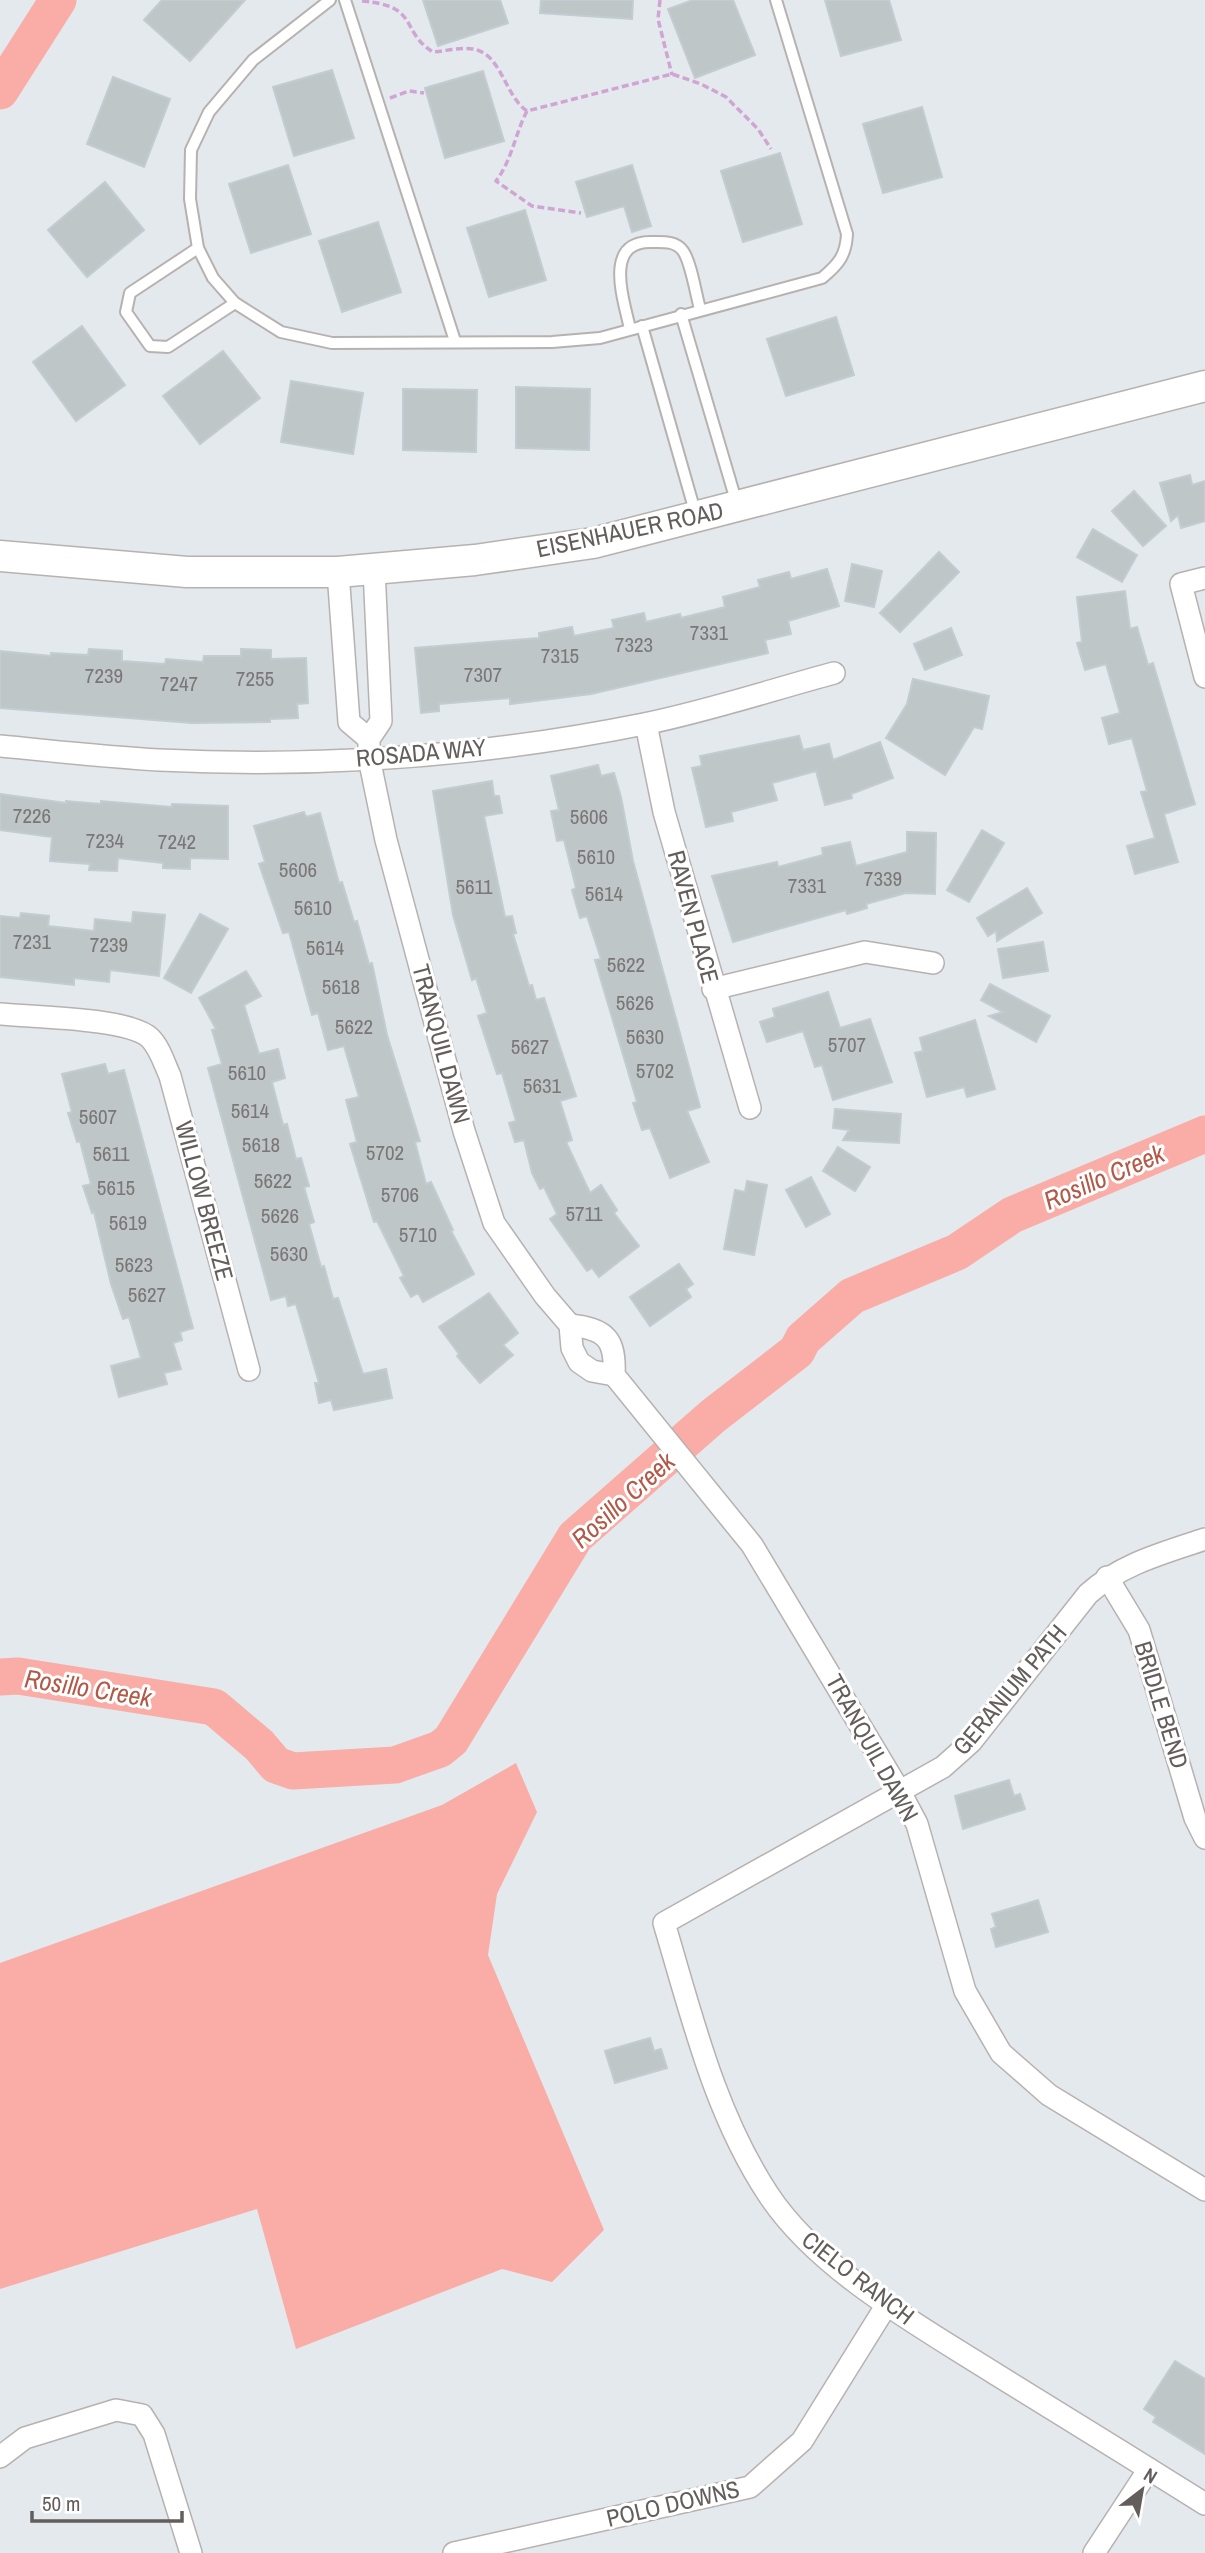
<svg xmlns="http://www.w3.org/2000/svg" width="1205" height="2553" font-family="'Archivo Narrow',sans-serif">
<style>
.water{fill:#f9ada6}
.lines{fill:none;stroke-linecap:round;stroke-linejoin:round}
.river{stroke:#f9ada6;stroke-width:37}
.building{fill:#bfc6c8;stroke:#c2ccd1;stroke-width:2}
.lane-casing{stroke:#b7b2b0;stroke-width:14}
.street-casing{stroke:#b7b2b0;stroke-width:24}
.secondary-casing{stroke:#b7b2af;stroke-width:33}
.path{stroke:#d0a5d4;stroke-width:3.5;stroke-dasharray:7 3.5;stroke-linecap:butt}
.lane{stroke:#fff;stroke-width:10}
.street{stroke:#fff;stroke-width:21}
.secondary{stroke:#fff;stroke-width:30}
.labels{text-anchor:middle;stroke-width:6;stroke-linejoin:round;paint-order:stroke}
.number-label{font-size:21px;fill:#7a7776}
.street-label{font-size:24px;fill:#635d5b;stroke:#fff}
.water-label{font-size:26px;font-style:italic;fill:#b25948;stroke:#fff}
</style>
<rect width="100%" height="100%" fill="#e3e9ed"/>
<polygon class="water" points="516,1763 537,1812 497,1894 488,1955 604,2230 552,2282 502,2269 296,2349 257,2209 0,2289 0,1963 442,1805"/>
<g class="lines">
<g class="river">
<polyline points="0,91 58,0"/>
<polyline points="0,1677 18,1676 214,1707 259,1745 276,1765 293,1771 395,1765 440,1749 451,1740 575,1537 713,1416 797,1351 803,1339 852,1296 957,1252 1012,1215 1205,1134"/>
</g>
</g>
<g class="building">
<polygon points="162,0 245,0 190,61 144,20"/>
<polygon points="423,0 500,0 508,23 438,46"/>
<polygon points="541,0 633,0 632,19 540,13"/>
<polygon points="693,0 733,0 755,55 695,78 668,9"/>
<polygon points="825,0 889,0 901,40 841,56"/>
<polygon points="332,70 354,138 294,156 273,87"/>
<polygon points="483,71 504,141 445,158 425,88"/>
<polygon points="113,77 170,99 144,167 87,144"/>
<polygon points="922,107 942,177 883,193 863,124"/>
<polygon points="780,153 802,224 743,242 721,171"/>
<polygon points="288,165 311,234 251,253 229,184"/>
<polygon points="632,165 651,226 632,232 624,206 587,217 576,182"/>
<polygon points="105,182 144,230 87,277 48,230"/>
<polygon points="525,210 546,280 489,297 467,228"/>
<polygon points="378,222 401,292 342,312 319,241"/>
<polygon points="836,317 854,375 786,396 767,339"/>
<polygon points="82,326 125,385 76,421 33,362"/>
<polygon points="223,351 260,398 200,444 163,396"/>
<polygon points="291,381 363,393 353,454 281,442"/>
<polygon points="516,387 590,389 589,450 516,448"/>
<polygon points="403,389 477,390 476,452 403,450"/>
<polygon points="1190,475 1192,485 1205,481 1205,521 1181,528 1178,515 1171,521 1160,483"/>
<polygon points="1134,491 1166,526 1143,546 1112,511"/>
<polygon points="1093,529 1137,555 1122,582 1077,557"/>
<polygon points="939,552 959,572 900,632 880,613"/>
<polygon points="852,564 882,571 874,607 845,601"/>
<polygon points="827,569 839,606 788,621 791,634 765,640 768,653 591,694 510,704 510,698 439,704 439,711 421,713 415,648 539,638 539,633 572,627 574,636 614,628 612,620 644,613 646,622 680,614 681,618 725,607 723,597 760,587 758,580 789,572 791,579"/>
<polygon points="1125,591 1130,629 1137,627 1148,665 1153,663 1195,804 1164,814 1178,862 1135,874 1127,846 1155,838 1141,792 1147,791 1132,738 1109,744 1102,718 1120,713 1106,664 1085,670 1077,643 1082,642 1077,597"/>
<polygon points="951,628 962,655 925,670 914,644"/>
<polygon points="89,649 122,651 122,661 165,664 166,659 203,662 204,656 241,656 241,649 271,650 271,659 306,658 308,703 297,704 298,718 270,719 270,722 192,723 0,708 0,651 51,656 51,653 88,655"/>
<polygon points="913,679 989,696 982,729 974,727 945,775 886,738 907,704"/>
<polygon points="799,736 803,750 829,744 833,760 880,742 893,778 851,794 852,798 825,805 816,771 772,783 777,800 731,812 733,821 706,827 692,768 702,766 700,756"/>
<polygon points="598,765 601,776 614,773 621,797 633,861 700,1107 687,1111 709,1162 670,1178 650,1128 642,1130 633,1103 637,1102 595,960 601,959 587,916 580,918 572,890 576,888 564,840 557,841 551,811 559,810 551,776"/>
<polygon points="492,781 494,796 499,796 502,813 484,816 505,917 512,916 516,933 513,934 529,986 532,985 536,1000 544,998 576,1096 560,1101 572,1140 566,1142 590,1193 601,1185 617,1210 614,1213 639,1246 599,1277 592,1268 587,1271 550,1219 557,1214 544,1187 540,1189 532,1173 524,1140 515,1142 509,1123 516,1121 502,1073 497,1074 478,1016 487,1013 476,978 472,980 453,915 433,791"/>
<polygon points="0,794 66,803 66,801 101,804 101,801 172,807 172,804 228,806 228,859 190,858 190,869 163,868 163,863 118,858 117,871 89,870 90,864 50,861 52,837 0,830"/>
<polygon points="304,812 306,817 320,813 339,883 342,882 354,922 357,921 369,964 372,963 387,1035 420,1141 415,1142 426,1184 431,1182 453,1230 451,1231 474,1274 423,1302 418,1293 411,1297 400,1278 404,1276 377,1221 374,1222 350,1144 357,1142 346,1100 359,1097 344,1046 328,1050 318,1013 312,1015 289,932 283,933 259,864 265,862 254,826"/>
<polygon points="982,830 1004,843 969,902 947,890"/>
<polygon points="907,832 936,833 935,894 906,893 866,904 867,908 847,914 846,910 733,942 712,876 777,862 778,867 823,855 822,848 850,842 856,866 907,852"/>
<polygon points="1027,888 1042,913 997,941 996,931 988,936 977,918"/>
<polygon points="133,912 165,915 159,976 110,970 109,982 74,978 74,985 0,977 0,916 20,918 21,913 49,916 48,926 94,931 95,919 132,923"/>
<polygon points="200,914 228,929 191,993 164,978"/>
<polygon points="1043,942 1048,971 1003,978 998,949"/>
<polygon points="246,971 261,996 244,1005 259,1054 278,1049 285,1078 272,1082 283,1125 287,1124 296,1159 301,1158 309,1186 304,1187 314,1222 309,1224 321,1267 324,1266 333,1299 338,1298 363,1374 386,1369 392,1398 334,1410 331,1400 319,1403 315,1383 319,1383 296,1304 288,1306 286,1296 271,1300 208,1068 222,1064 212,1030 216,1029 199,998"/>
<polygon points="990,984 1050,1016 1036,1042 989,1016 1003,1012 981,1000"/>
<polygon points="828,992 840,1028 870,1019 892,1082 833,1100 822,1065 815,1067 803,1031 767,1042 760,1022 775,1017 773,1009"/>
<polygon points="975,1020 995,1089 967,1097 964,1087 927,1097 915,1053 923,1051 920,1038"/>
<polygon points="105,1064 108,1074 124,1070 193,1328 180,1332 182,1340 173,1343 181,1369 164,1373 167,1384 119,1397 111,1366 141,1358 129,1317 123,1319 111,1284 94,1212 92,1213 83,1186 91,1184 80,1141 77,1142 68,1113 72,1112 62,1074"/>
<polygon points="835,1109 901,1114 899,1143 843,1140 849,1130 833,1128"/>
<polygon points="838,1147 870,1167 855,1191 823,1171"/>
<polygon points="811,1177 830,1214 806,1227 786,1190"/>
<polygon points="747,1181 767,1185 754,1255 724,1249 735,1190 745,1192"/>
<polygon points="679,1264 693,1284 686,1289 691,1297 650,1326 630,1297"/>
<polygon points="489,1293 518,1333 503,1345 513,1355 480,1383 457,1356 459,1354 439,1327"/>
<polygon points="1009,1780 1014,1796 1020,1794 1025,1809 963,1829 955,1796"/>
<polygon points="1038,1900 1048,1932 996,1947 991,1929 996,1927 992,1914"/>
<polygon points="650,2038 654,2051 661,2049 667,2068 615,2083 605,2051"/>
<polygon points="1175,2361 1205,2379 1205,2454 1153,2422 1156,2417 1144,2409"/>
</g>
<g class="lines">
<g class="lane-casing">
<g id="lane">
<path d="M330,0l-77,60 -44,52 -18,38 -1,49 8,49 15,30 22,25 46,29 51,11 220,-1 48,-4 222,-60c17,-14 24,-23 25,-44l-71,-234"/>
<polyline points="345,0 455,341"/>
<polyline points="198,248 130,293 126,312 150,346 168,347 235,303"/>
<polyline points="681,314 737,504"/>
<polyline points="642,326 696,515"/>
<path d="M630,329c-6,-29 -28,-89 23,-87 11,0 23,-1 30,9 8,11 13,44 17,58"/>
</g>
</g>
<g class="street-casing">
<g id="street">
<polyline points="374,569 381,721 369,739 369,758 386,840 464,1131 494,1223 545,1296 570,1325 572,1348 579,1362 592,1371 614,1375"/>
<polyline points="338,572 349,722 369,739"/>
<polyline points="1205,578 1181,584 1205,677"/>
<polyline points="646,724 664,812 750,1108"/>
<path d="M0,746c53,5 106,11 159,14 161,8 326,-4 485,-36 64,-13 127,-34 190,-51"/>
<polyline points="713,989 865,952 933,963"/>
<path d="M0,1014c32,3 130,4 150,24 10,10 14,25 20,38l79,294"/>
<path d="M570,1325c36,4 46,14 44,50l138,170 148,247 17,32 48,167 36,62 48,42 156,95"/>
<path d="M1205,1539c-42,14 -84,25 -117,55l-117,148 -28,25 -279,156c28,93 50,189 104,271 50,76 150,131 226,179 70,43 141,87 211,131"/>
<polyline points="1107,1577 1139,1630 1195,1818 1205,1838"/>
<polyline points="0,2457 25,2438 116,2410 142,2415 154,2434 191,2553"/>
<polyline points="454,2553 750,2487 802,2441 886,2306"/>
<polyline points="1094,2553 1149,2469"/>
</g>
</g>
<g class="secondary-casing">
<polyline id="secondary" points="0,556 187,572 338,572 475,560 593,543 1205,386"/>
</g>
<g class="path">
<polyline points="660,0 658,19 672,75"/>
<path d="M362,1c59,5 37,30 71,51 13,-1 27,-5 40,-3 29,5 31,46 54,62l145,-37 29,10 25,13 32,32 13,20"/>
<polyline points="390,98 409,91 424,93"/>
<path d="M527,111c-12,23 -15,49 -31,70l36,25 49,7"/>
</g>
<use href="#lane" class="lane"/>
<use href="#street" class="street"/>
<use href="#secondary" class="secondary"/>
</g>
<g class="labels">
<g class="number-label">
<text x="709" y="640">7331</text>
<text x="634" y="652">7323</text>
<text x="560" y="663">7315</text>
<text x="483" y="682">7307</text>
<text x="104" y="683">7239</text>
<text x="255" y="686">7255</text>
<text x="179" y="691">7247</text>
<text x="32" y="823">7226</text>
<text x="589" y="824">5606</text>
<text x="105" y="848">7234</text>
<text x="177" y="849">7242</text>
<text x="596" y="864">5610</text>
<text x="298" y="877">5606</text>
<text x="883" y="886">7339</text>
<text x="807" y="893">7331</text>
<text x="474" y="894">5611</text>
<text x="604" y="901">5614</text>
<text x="313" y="915">5610</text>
<text x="32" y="949">7231</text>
<text x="109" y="952">7239</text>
<text x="325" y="955">5614</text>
<text x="626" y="972">5622</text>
<text x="341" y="994">5618</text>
<text x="635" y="1010">5626</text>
<text x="354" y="1034">5622</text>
<text x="645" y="1044">5630</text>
<text x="847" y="1052">5707</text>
<text x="530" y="1054">5627</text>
<text x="655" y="1078">5702</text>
<text x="247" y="1080">5610</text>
<text x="542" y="1093">5631</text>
<text x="250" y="1118">5614</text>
<text x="98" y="1124">5607</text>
<text x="261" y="1152">5618</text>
<text x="385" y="1160">5702</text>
<text x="111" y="1161">5611</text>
<text x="273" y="1188">5622</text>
<text x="116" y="1195">5615</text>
<text x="400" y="1202">5706</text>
<text x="584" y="1221">5711</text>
<text x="280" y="1223">5626</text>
<text x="128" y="1230">5619</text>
<text x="418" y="1242">5710</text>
<text x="289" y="1261">5630</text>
<text x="134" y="1272">5623</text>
<text x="147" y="1302">5627</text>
</g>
<g class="street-label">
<text transform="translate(630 530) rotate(-12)" y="8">EISENHAUER ROAD</text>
<text transform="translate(421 753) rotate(-5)" y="8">ROSADA WAY</text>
<text transform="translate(693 917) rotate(75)" y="8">RAVEN PLACE</text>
<text transform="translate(441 1044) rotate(75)" y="8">TRANQUIL DAWN</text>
<text transform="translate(204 1201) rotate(75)" y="8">WILLOW BREEZE</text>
<text transform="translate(1010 1690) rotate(-50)" y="8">GERANIUM PATH</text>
<text transform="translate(1161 1705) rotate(73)" y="8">BRIDLE BEND</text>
<text transform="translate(872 1748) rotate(61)" y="8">TRANQUIL DAWN</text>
<text transform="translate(858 2278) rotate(38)" y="8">CIELO RANCH</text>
<text transform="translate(673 2504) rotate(-13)" y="8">POLO DOWNS</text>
</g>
<g class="water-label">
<text transform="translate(1104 1177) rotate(-23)" y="9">Rosillo Creek</text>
<text transform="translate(623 1500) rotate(-42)" y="9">Rosillo Creek</text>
<text transform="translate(88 1688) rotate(9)" y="9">Rosillo Creek</text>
</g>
</g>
<g transform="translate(1142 2490) rotate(31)" stroke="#ffffff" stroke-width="5" paint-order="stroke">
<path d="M0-5L12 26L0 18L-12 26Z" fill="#635d5b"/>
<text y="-10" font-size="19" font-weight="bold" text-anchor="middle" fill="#635d5b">N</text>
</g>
<path d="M32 2511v10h150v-10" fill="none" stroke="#635d5b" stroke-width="3.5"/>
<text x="42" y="2511" font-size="21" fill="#635d5b" stroke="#ffffff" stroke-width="5" paint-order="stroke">50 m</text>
</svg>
